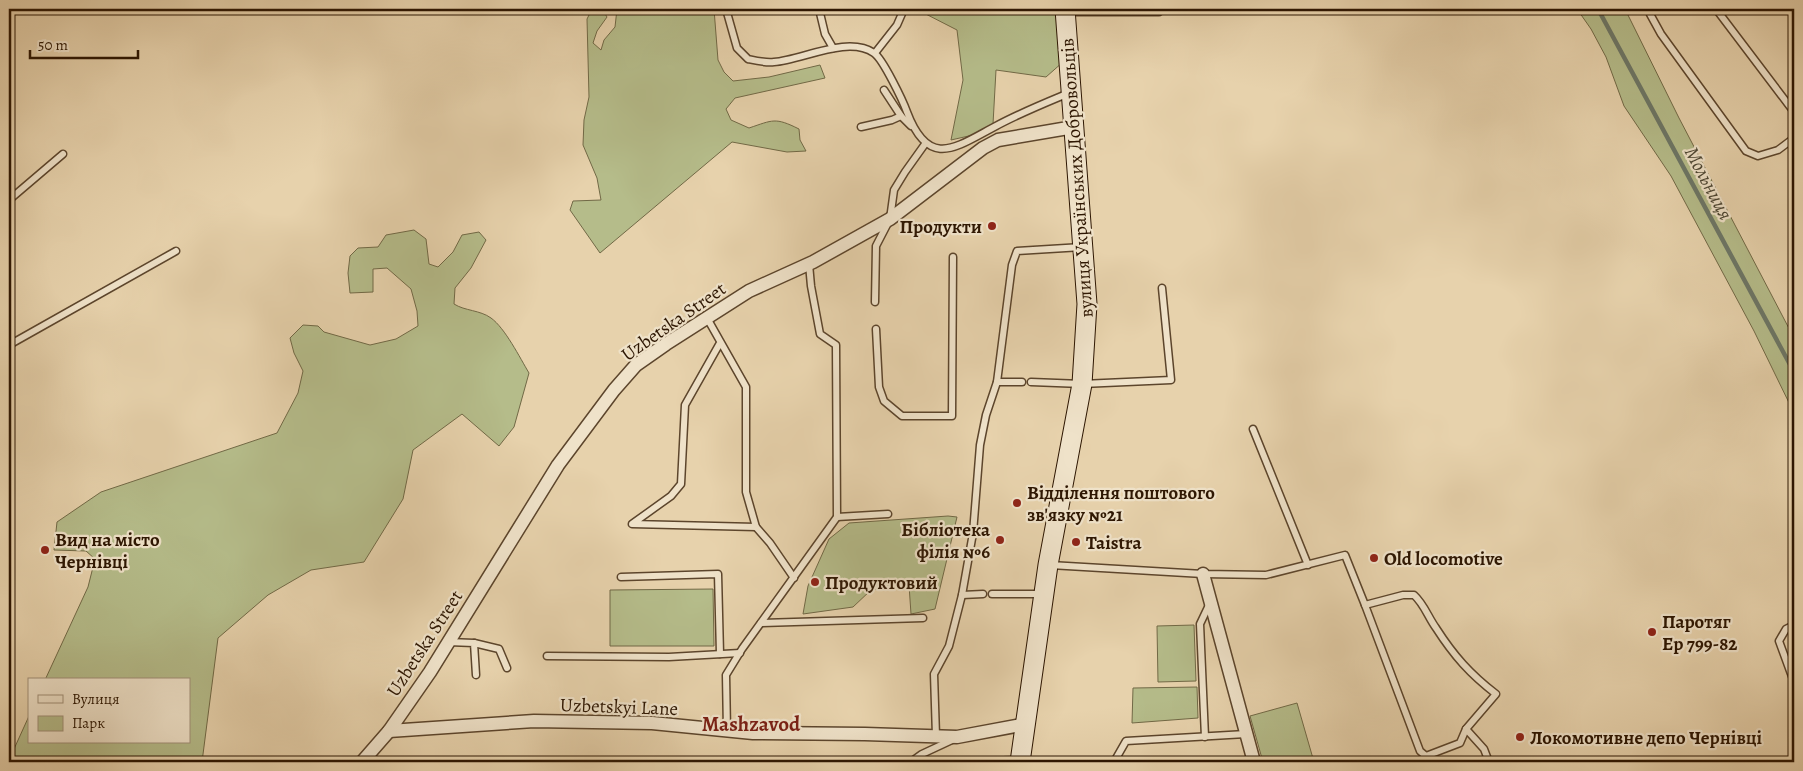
<svg xmlns="http://www.w3.org/2000/svg" width="1803" height="771" font-family="Alegreya,serif">
<style>
.green{fill:#b5bc8a;stroke:#716946}
.lines{fill:none;stroke-linecap:round;stroke-linejoin:round}
.stream{stroke:#6d7767;stroke-width:4.5}
.lane-casing{stroke:#5c452c;stroke-width:9}
.street-casing{stroke:#5c452c;stroke-width:15}
.secondary-casing{stroke:#2d1602;stroke-width:21}
.lane{stroke:#efe2c9;stroke-width:6}
.street{stroke:#efe2c9;stroke-width:12}
.secondary{stroke:#efe2c9;stroke-width:19}
.poi-dot{fill:#8f2418;stroke:#efe2c9;stroke-width:2}
.labels{text-anchor:middle;stroke-width:4.5;stroke-linejoin:round;paint-order:stroke}
.street-label{font-size:19px;fill:#2d1602;stroke:#efe2c9}
.poi-label{font-size:19px;font-weight:bold;fill:#2d1602;stroke:#efe2c9;text-anchor:start}
.water-label{font-size:20px;font-style:italic;fill:#4d4734;stroke:#efe2c9}
.quarter-label{font-size:21px;font-weight:bold;fill:#7a1f14;stroke:#efe2c9}
</style>
<rect width="100%" height="100%" fill="#e7d2ac"/>
<filter id="stains"><feTurbulence type="fractalNoise" baseFrequency=".004" numOctaves="4"/><feColorMatrix values="0 0 0 0 .2 0 0 0 0 .09 0 0 0 0 .02 0 0 0 .5 -.17"/></filter>
<radialGradient id="worn" r=".72"><stop offset=".6" stop-color="#630" stop-opacity="0"/><stop offset="1" stop-color="#630" stop-opacity=".3"/></radialGradient>
<g class="green">
<path d="M592,9h10l5,8 -10,14 -4,12 8,7 3,-10 11,-13 2,-18h97l4,51 6,12 9,9 36,-4 51,-12 5,13 -90,20 -9,11 5,11 18,8c24,-8 26,-11 50,1l1,11 6,11 -19,1 -55,-10 -132,111 -30,-43 3,-9 28,-1 -4,-22 -14,-33 1,-25 5,-23 -2,-78z"/>
<polygon points="916,9 1059,9 1063,62 1046,77 996,70 993,124 973,135 951,140 963,80 957,30"/>
<polygon points="1577,9 1625,9 1679,118 1794,338 1794,413 1754,331 1671,176 1624,106 1606,57 1591,29"/>
<path d="M414,230l12,9 3,25 9,3 15,-15 9,-17 17,-3 7,8 -15,28 -16,20 -1,16c11,7 26,6 37,14 14,10 29,40 38,55l-15,54 -15,19 -37,-32 -49,36 -10,49 -39,63 -53,8 -43,25 -50,43 -16,124h-191l3,-13 15,-33v26h160v-62h-144l43,-93 7,-28 -9,-8 -32,-1 3,-28 44,-30 176,-59 21,-40 5,-22 -9,-18 -4,-15 13,-13 15,1 6,6 46,13 26,-6 22,-13 -1,-15 -6,-22 -24,-21 -14,1v23l-23,1 -2,-20 2,-17 8,-8 20,-1 8,-12z"/>
<polygon points="948,516 957,517 935,609 911,614 909,585 871,590 853,607 803,614 808,586 829,539 849,523"/>
<polygon points="713,589 714,646 610,646 610,590"/>
<polygon points="1194,625 1196,681 1158,682 1157,626"/>
<polygon points="1197,687 1198,718 1132,723 1133,688"/>
<polygon points="1297,703 1314,762 1263,762 1250,716"/>
</g>
<g class="lines">
<polyline class="stream" points="1598,9 1794,372"/>
<g class="lane-casing">
<g id="lane">
<path d="M726,9l11,39 11,11c9,2 17,4 26,3 28,-2 74,-27 100,-9 9,6 29,48 33,59 22,58 49,35 89,14 24,-13 49,-23 73,-33"/>
<polyline points="819,9 825,34 833,48"/>
<polyline points="1652,9 1650,14 1661,34 1746,151 1758,156 1778,150 1794,138"/>
<polyline points="1716,9 1794,112"/>
<polyline points="1068,12 1159,12 1159,9"/>
<polyline points="875,53 897,25 904,9"/>
<polyline points="884,90 901,116 911,126"/>
<polyline points="861,127 892,120 901,116"/>
<polyline points="9,200 63,154"/>
<polyline points="875,302 876,246 890,219 894,190 905,172 925,144"/>
<polyline points="707,318 746,387 746,492 756,527 632,524 671,496 681,484 685,405 720,343"/>
<polyline points="876,329 879,387 884,401 902,416 952,416 953,257"/>
<polyline points="9,345 176,251"/>
<polyline points="997,382 1022,382"/>
<polyline points="1031,382 1082,384 1171,380 1162,288"/>
<polyline points="1253,429 1308,565"/>
<polyline points="837,517 888,514"/>
<polyline points="756,527 770,543 794,578"/>
<path d="M1050,565l153,9 63,1 79,-20 20,50 38,-10h11c10,9 14,22 22,33 18,28 34,46 60,66l-30,35 -6,14 -34,13"/>
<polyline points="621,577 718,574 720,654"/>
<polyline points="992,594 1043,594"/>
<polyline points="962,595 983,594"/>
<polyline points="1365,605 1420,751 1433,762"/>
<polyline points="761,623 923,618"/>
<polyline points="1794,625 1786,629 1779,641 1794,682"/>
<polyline points="448,642 474,643 476,675"/>
<polyline points="474,643 499,649 507,668"/>
<polyline points="547,656 669,657 740,653"/>
<polyline points="1466,729 1484,749 1489,762"/>
<polyline points="727,731 726,675 742,649 837,517 836,345 820,334 811,286 809,264"/>
<polyline points="936,736 934,674 949,646 962,595 973,533 980,445 986,415 997,382 1012,265 1017,251 1082,247"/>
<polyline points="1205,737 1200,624 1210,603"/>
<polyline points="911,762 922,754 952,740"/>
<polyline points="958,762 1019,760"/>
<polyline points="1114,762 1126,741 1246,734"/>
</g>
</g>
<g class="street-casing">
<g id="street">
<polyline points="1203,574 1254,762"/>
<polyline points="389,731 534,721 652,723 753,733 865,734 957,737 1026,724"/>
<polyline points="362,762 389,731 430,672 558,465 614,390 636,365 666,344 749,291 813,262 890,219 983,148 998,140 1074,127"/>
</g>
</g>
<g class="secondary-casing">
<polyline id="secondary" points="1020,762 1048,565 1082,384 1087,304 1065,9"/>
</g>
<use href="#lane" class="lane"/>
<use href="#street" class="street"/>
<use href="#secondary" class="secondary"/>
</g>
<g class="poi-dot">
<circle cx="992" cy="226" r="5"/>
<circle cx="1017" cy="503" r="5"/>
<circle cx="1000" cy="540" r="5"/>
<circle cx="1076" cy="542" r="5"/>
<circle cx="45" cy="550" r="5"/>
<circle cx="1374" cy="558" r="5"/>
<circle cx="815" cy="582" r="5"/>
<circle cx="1652" cy="632" r="5"/>
<circle cx="1520" cy="737" r="5"/>
</g>
<g class="labels">
<g class="street-label">
<text transform="translate(1076 178) rotate(-94)" y="7">вулиця Українських Добровольців</text>
<text transform="translate(673 321) rotate(-35)" y="7">Uzbetska Street</text>
<text transform="translate(424 643) rotate(-57)" y="7">Uzbetska Street</text>
<text transform="translate(619 706) rotate(2)" y="7">Uzbetskyi Lane</text>
</g>
<g class="poi-label">
<text x="982" y="233" text-anchor="end">Продукти</text>
<text x="1027" y="499">Відділення поштового<tspan x="1027" dy="22">зв'язку №21</tspan></text>
<text x="990" y="536" text-anchor="end">Бібліотека<tspan x="990" dy="22">філія №6</tspan></text>
<text x="55" y="546">Вид на місто<tspan x="55" dy="22">Чернівці</tspan></text>
<text x="1086" y="549">Taistra</text>
<text x="1384" y="565">Old locomotive</text>
<text x="825" y="589">Продуктовий</text>
<text x="1662" y="628">Паротяг<tspan x="1662" dy="22">Ер 799-82</tspan></text>
<text x="1530" y="744">Локомотивне депо Чернівці</text>
</g>
<g class="water-label">
<text transform="translate(1709 183) rotate(62)" y="7">Мольниця</text>
</g>
<g class="quarter-label">
<text x="751" y="731">Mashzavod</text>
</g>
</g>
<rect width="1803" height="771" fill="none" stroke="#e7d2ac" stroke-width="30"/>
<rect x="10" y="10" width="1783" height="751" fill="none" stroke="#2d1602" stroke-width="2.5"/>
<rect x="15" y="15" width="1773" height="741" fill="none" stroke="#2d1602"/>
<rect x="28" y="678" width="162" height="65" fill="#efe2c9" stroke="#a19079"/>
<rect x="38" y="695" width="25" height="8" fill="#efe2c9" stroke="#a19079"/>
<text x="72" y="704" font-size="15" fill="#2d1602">Вулиця</text>
<rect x="38" y="716" width="25" height="15" fill="#b5bc8a" stroke="#a19079"/>
<text x="72" y="728" font-size="15" fill="#2d1602">Парк</text>
<path d="M30 50v8h108v-8" fill="none" stroke="#2d1602" stroke-width="2.5"/>
<text x="38" y="50" font-size="15" fill="#2d1602" stroke="#efe2c9" stroke-width="4" paint-order="stroke">50 m</text>
<rect width="100%" height="100%" filter="url(#stains)"/>
<rect width="100%" height="100%" fill="url(#worn)"/>
</svg>
